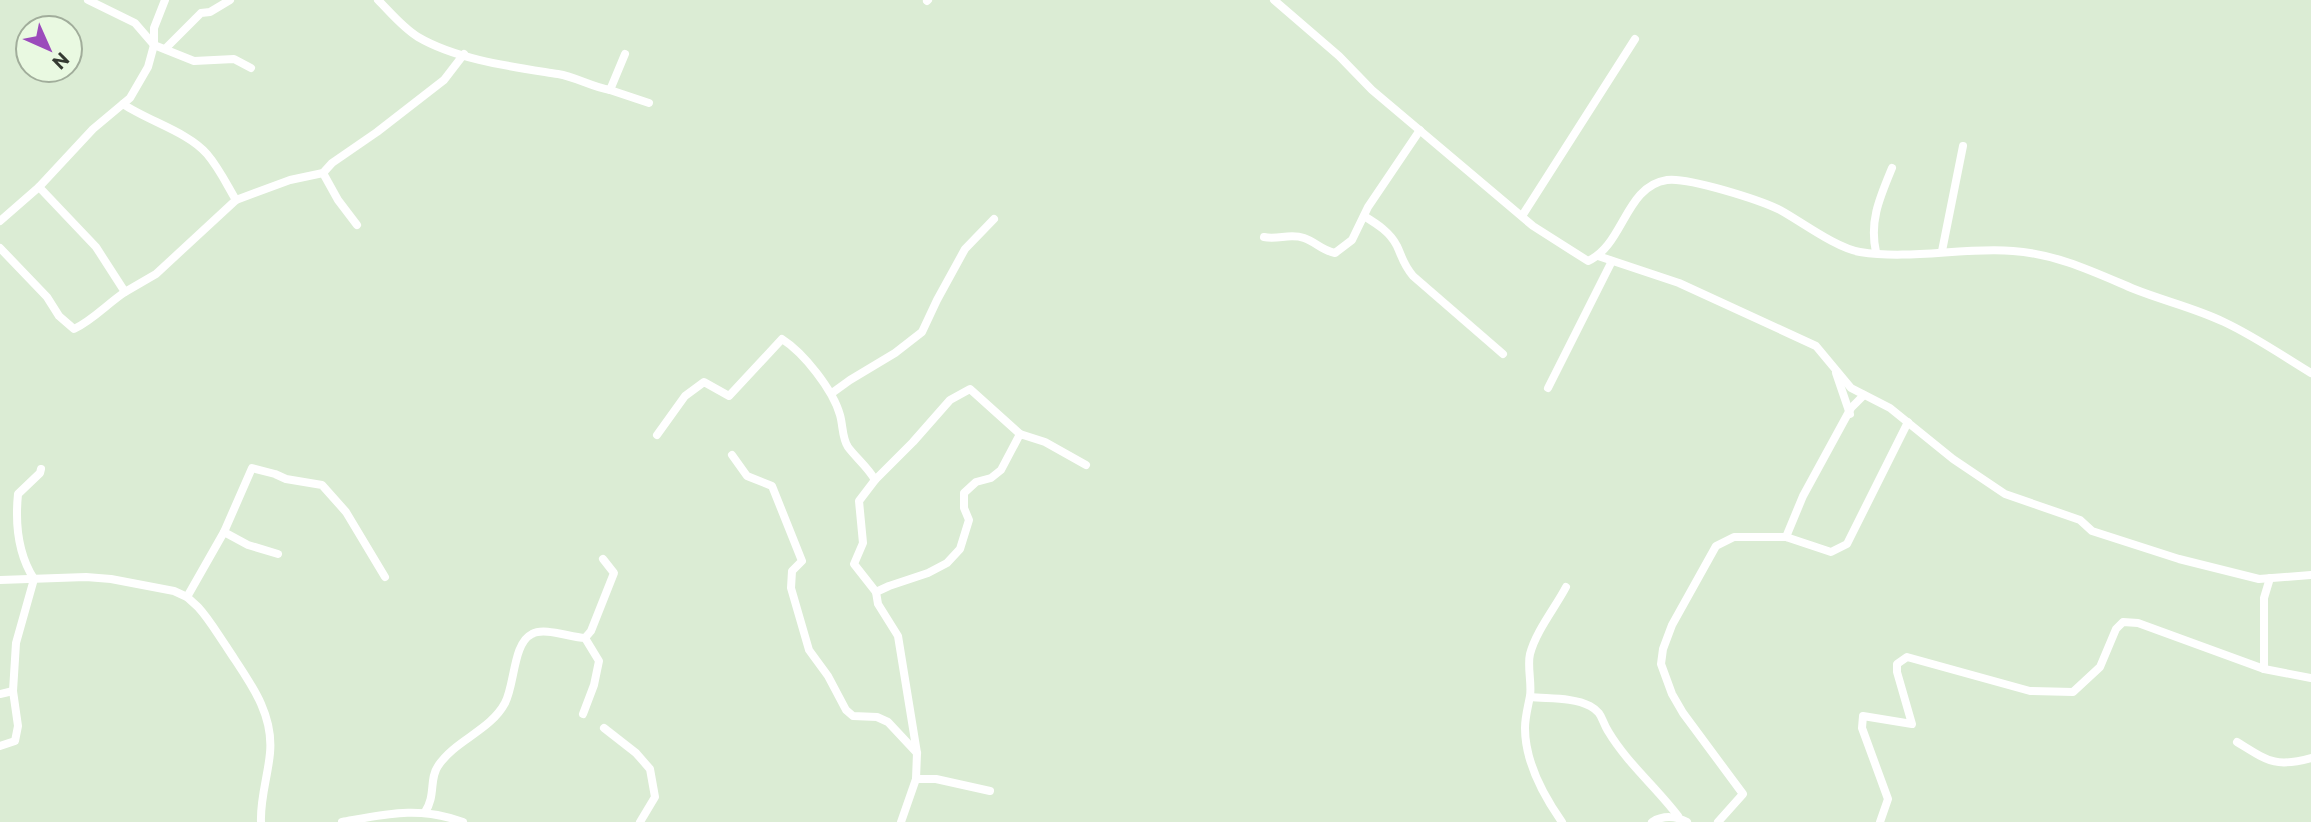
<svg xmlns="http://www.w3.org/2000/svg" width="2311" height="822" font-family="Commissioner,sans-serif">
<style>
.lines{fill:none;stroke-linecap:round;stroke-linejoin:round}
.minor{stroke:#fff;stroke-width:8}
</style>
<rect width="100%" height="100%" fill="#dbecd4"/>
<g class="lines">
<g class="minor">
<polyline points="88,0 135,23 154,45 194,61 234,59 251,68"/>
<path d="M378,0c12,12 25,28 40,37 39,23 96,30 140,37 18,3 34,13 52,16l15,-36"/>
<path d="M1274,0l65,56 33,34 161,136 55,35c36,-16 37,-75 79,-81 21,-3 93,20 113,30 22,12 56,38 80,42 50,8 103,-5 153,-1 44,3 81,21 121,38 30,12 61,19 90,33 30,14 59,34 87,51"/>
<polyline points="927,1 928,0"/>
<polyline points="165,49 201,13 210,12 230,0"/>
<polyline points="610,90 649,103"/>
<path d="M123,104c25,17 65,28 84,50 12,14 20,31 29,46l54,-20 33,-7"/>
<polyline points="39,187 96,247 125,292 156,274 236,200"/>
<path d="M1364,216c13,8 26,16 33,30 6,13 6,18 16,30l90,78"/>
<polyline points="1522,216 1635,39"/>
<polyline points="0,221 39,187 93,129 130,98 148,67 154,45 154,28 165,0"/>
<polyline points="357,225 338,200 323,173 332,163 377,132 444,80 464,54"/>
<path d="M1264,237c14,3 26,-4 40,1 12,4 17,12 31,15l17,-13 16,-33 52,-77"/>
<path d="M0,248l47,49 12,19 15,13c19,-9 33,-25 51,-37"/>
<polyline points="1942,251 1963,146"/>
<path d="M1876,252c-7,-31 4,-55 16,-84"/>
<polyline points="1598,256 1679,283 1816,346 1851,388 1890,408 1953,459 2005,494 2080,520 2092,531 2179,559 2259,579 2311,575"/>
<polyline points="1836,373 1850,414"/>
<polyline points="1548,388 1612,261"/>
<polyline points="832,393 850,380 895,353 922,332 937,300 965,249 994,219"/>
<path d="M657,435l28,-39 19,-14 25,14 53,-57c22,14 51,51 58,76 3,10 2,23 8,32 8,11 20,20 27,33"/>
<polyline points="732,455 747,476 772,486 802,561 792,571 791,588 809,650 828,676 846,710 853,716 877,717 888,722 917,753"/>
<polyline points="224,532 252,468 275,474 286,479 322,485 346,512 385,577"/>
<polyline points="1786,537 1803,496 1851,408 1864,395"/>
<path d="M0,580l86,-3 25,2 63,12 13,6 11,10c11,12 19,26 28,39 21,33 48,65 44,107 -2,23 -10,45 -9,69"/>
<polyline points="876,592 854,564 863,543 859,501 875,480 913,442 950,400 970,389 1020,434"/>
<polyline points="187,597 224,532 248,545 278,554"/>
<polyline points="585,638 591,631 614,573 603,559"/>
<polyline points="2264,669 2264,598 2270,578"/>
<polyline points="0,694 13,691"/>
<path d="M1530,697c18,2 43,0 60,9 13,7 11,14 18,25 19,32 48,56 70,85"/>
<polyline points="604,728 636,753 650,769 655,797 640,822"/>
<path d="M2237,742c31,19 38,26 74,16"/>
<path d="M0,746l15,-5 3,-15 -5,-35 3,-48 18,-64c-16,-25 -19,-55 -16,-85l22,-21 1,-4"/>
<polyline points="916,779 917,753 898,636 878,604 876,592 889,586 928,573 947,563 960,549 969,520 964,508 964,493 976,482 991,478 1001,470 1020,434 1045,442 1086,465"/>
<path d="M425,812c11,-16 4,-33 13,-46 17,-26 52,-35 67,-63 10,-19 8,-60 27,-69 12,-7 37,3 53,4l14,23 -5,24 -11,29"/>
<path d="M342,822c45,-8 77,-16 121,0"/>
<polyline points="901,822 916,779 936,779 990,791"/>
<path d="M1562,822c-19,-27 -37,-60 -37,-94 0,-11 3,-21 5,-32 2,-13 -3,-30 0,-42 6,-23 25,-46 36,-67"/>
<path d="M1652,822c11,-7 25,-6 35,0"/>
<polyline points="1718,822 1743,794 1683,713 1672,694 1661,664 1663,649 1672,625 1716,546 1734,537 1786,537 1831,552 1847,544 1908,422"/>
<polyline points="1880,822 1888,799 1862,728 1863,716 1912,724 1897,672 1897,664 1907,657 2030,691 2073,692 2100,667 2116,629 2123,622 2138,623 2264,669 2311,678"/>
</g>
</g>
<g transform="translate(49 49) rotate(135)"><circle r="33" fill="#e9f9e1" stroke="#a1ad9b" stroke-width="2"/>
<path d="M0-5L12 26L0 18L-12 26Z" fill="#9b4bbb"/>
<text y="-10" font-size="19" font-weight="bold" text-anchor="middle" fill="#343a31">N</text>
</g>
</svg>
